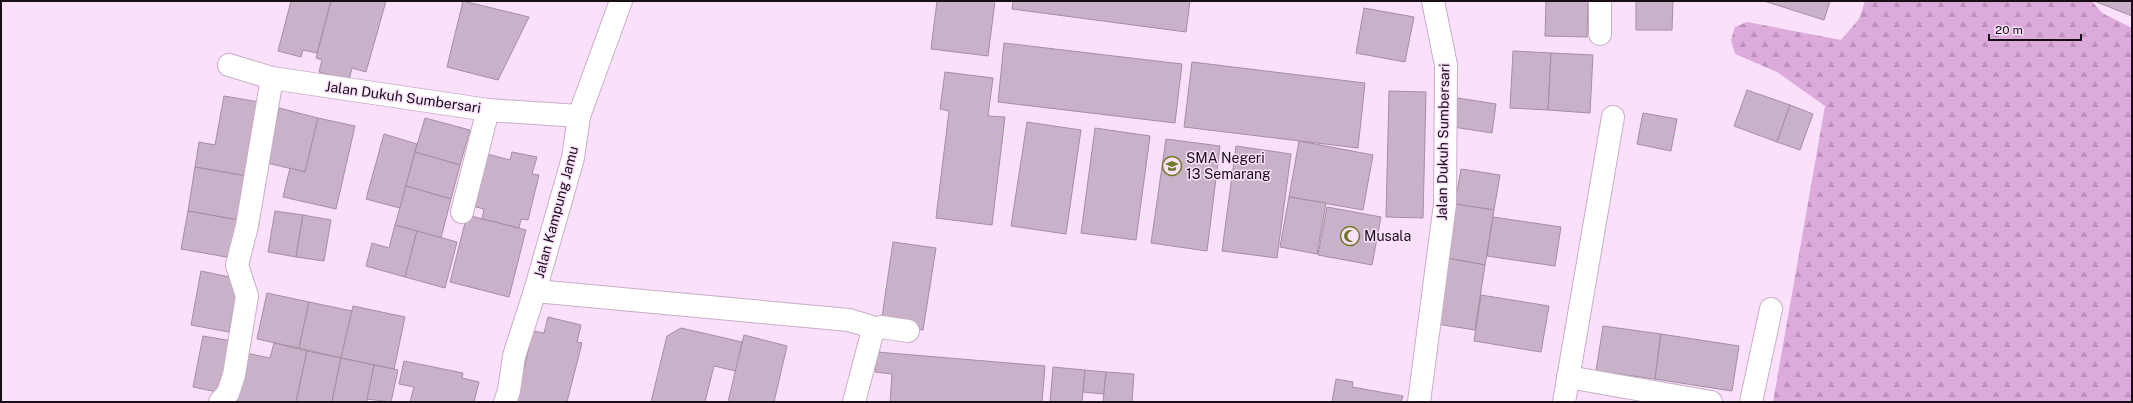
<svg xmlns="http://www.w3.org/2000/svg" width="2133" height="403" font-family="'Public Sans',sans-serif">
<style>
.forest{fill:url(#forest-firs)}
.building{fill:#cab1ca;stroke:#a58da4}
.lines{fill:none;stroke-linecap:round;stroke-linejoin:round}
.street-casing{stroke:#c7aec6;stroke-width:24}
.street{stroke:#fff;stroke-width:22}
.labels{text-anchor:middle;stroke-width:3;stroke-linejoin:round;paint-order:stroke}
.street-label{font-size:14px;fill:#170e17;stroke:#fae0fa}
.poi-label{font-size:14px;fill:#170e17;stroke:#fae0fa;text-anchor:start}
</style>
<defs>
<pattern id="forest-firs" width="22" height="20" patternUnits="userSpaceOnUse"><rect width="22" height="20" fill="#dcabdc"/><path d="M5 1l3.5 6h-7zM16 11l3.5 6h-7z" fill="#bc92bc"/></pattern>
</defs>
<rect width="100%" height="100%" fill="#fae0fa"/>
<polygon class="forest" points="1865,1 2092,1 2102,13 2132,28 2132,402 1773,402 1825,106 1777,72 1735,54 1731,40 1735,27 1747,22 1841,40 1859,19"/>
<g class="building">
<polygon points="291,1 331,1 317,53 303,50 301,57 278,51"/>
<polygon points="331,1 386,1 366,72 352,68 349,80 319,72 322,60 316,58"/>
<polygon points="463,1 529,17 498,80 447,67"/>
<polygon points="937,1 995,1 988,56 931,49"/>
<polygon points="1013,1 1190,1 1186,32 1012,9"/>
<polygon points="1546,1 1588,1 1587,37 1545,36"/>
<polygon points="1636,1 1673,1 1672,30 1636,30"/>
<polygon points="1764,1 1830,1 1824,20"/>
<polygon points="2094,1 2132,1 2132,16"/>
<polygon points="1364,8 1414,17 1405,62 1356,53"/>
<polygon points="1004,43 1182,64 1175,123 998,102"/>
<polygon points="1513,51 1551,53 1548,110 1510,108"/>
<polygon points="1551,53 1593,55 1590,113 1548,110"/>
<polygon points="1192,62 1365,83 1358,148 1184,127"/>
<polygon points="945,72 993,78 988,116 1005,117 992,225 936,218 949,111 940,109"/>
<polygon points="1747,90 1790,105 1777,142 1734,126"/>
<polygon points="1389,91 1426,92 1423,218 1386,217"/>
<polygon points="224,96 259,102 246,176 195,167 199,142 215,145"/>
<polygon points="1458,98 1496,104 1492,133 1453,127"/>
<polygon points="1790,105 1813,114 1800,150 1777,142"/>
<polygon points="279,108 318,118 305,172 267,163"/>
<polygon points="1643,113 1677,119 1671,151 1637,144"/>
<polygon points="318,118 355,126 336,209 283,197 290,168 305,172"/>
<polygon points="425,118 470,130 460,165 415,152"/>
<polygon points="1027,122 1081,130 1066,234 1011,226"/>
<polygon points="1095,128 1150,136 1136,240 1081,233"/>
<polygon points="384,134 417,144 400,208 366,199"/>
<polygon points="1166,139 1220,146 1207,251 1151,243"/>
<polygon points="1299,141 1373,155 1363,210 1289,197"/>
<polygon points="1236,146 1291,154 1277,258 1222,251"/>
<polygon points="415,152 460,165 451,199 406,186"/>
<polygon points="512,152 537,157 532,174 539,175 528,220 521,219 519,228 482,219 484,209 469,205 483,153 510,160"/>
<polygon points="195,167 246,176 238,220 188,211"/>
<polygon points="1461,169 1500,175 1494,210 1455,204"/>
<polygon points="406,186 451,199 441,238 395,225"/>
<polygon points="1289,197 1326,203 1317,254 1280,247"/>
<polygon points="1455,204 1494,210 1485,265 1447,258"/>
<polygon points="1327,207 1381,217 1372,265 1318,255"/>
<polygon points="188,211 238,220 232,258 181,249"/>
<polygon points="275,211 303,215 296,257 268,252"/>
<polygon points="303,215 331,220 324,261 296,257"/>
<polygon points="467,215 526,230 509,297 450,282"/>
<polygon points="1493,217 1561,227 1555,266 1487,256"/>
<polygon points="395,225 417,231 405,277 366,266 372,243 389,248"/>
<polygon points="417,231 457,242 445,288 405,277"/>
<polygon points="893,242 936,248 923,330 881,324"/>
<polygon points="1447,258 1485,265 1475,330 1437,324"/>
<polygon points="201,271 239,279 229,332 191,325"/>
<polygon points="267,293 309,302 299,348 257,339"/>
<polygon points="1481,295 1549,306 1541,352 1474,341"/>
<polygon points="309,302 352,311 341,358 299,348"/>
<polygon points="353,306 405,317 394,369 341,358"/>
<polygon points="548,317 581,325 577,342 582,343 567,402 516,402 533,331 544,333"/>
<polygon points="1603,326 1661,334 1655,379 1596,371"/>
<polygon points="681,328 742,342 736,371 714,366 705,402 651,402 667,336"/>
<polygon points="1661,334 1739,346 1732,391 1655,379"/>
<polygon points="744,335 787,346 774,402 728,402"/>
<polygon points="203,336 232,341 222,393 193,387"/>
<polygon points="274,343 307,351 296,402 235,402 246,353 270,358"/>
<polygon points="307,351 341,358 332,402 296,402"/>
<polygon points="877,352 1045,366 1042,402 890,402 892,374 875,372"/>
<polygon points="341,358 374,365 367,402 332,402"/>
<polygon points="404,361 463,373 462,378 479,382 474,402 410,402 414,387 399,384"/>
<polygon points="374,365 398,370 391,402 367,399"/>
<polygon points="1053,367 1085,370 1082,402 1050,402"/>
<polygon points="1085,370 1106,372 1104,394 1083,392"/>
<polygon points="1106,372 1134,374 1132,402 1103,402"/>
<polygon points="1336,379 1353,382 1352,387 1403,396 1401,402 1332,402"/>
</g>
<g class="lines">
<g class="street-casing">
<g id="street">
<polyline points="1600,1 1600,34"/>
<polyline points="229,65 272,78 488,110 579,116"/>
<polyline points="462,212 488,110"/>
<polyline points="535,291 849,320 875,328"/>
<polyline points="1568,377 1711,402"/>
<polyline points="220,402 228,393 234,375 247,296 237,265 247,226 272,78"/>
<polyline points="505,402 509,391 514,356 535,291 573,158 579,116 621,1"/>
<polyline points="854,402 873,330 881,327 908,331"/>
<polyline points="1419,402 1445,204 1446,65 1433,1"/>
<polyline points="1564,402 1613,117"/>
<polyline points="1751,402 1771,309"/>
</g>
</g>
<use href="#street" class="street"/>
</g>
<defs>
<g id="school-ring" transform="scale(1)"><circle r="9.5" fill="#fae0fa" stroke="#6f7a26" stroke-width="1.5"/><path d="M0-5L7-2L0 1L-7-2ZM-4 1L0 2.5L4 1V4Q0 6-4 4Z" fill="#6f7a26"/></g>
<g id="mosque-ring" transform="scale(1)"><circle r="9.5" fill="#fae0fa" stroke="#6f7a26" stroke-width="1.5"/><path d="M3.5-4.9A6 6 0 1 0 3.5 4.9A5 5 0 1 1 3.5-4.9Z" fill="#6f7a26"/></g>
</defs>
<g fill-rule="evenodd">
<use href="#school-ring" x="1172" y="166"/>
<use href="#mosque-ring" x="1350" y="236"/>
</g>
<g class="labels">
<g class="street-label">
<text transform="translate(403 97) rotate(8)" y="5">Jalan Dukuh Sumbersari</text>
<text transform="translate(1443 142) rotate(-89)" y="5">Jalan Dukuh Sumbersari</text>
<text transform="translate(556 212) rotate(-75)" y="5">Jalan Kampung Jamu</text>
</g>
<g class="poi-label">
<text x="1186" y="163">SMA Negeri<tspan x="1186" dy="16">13 Semarang</tspan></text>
<text x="1364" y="241">Musala</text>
</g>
</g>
<rect width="2133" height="403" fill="none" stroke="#170e17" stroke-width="4"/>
<path d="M1989 34v6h92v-6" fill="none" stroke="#170e17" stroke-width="2"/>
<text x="1995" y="34" font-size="12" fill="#170e17" stroke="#fae0fa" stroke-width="3" paint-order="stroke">20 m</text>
</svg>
